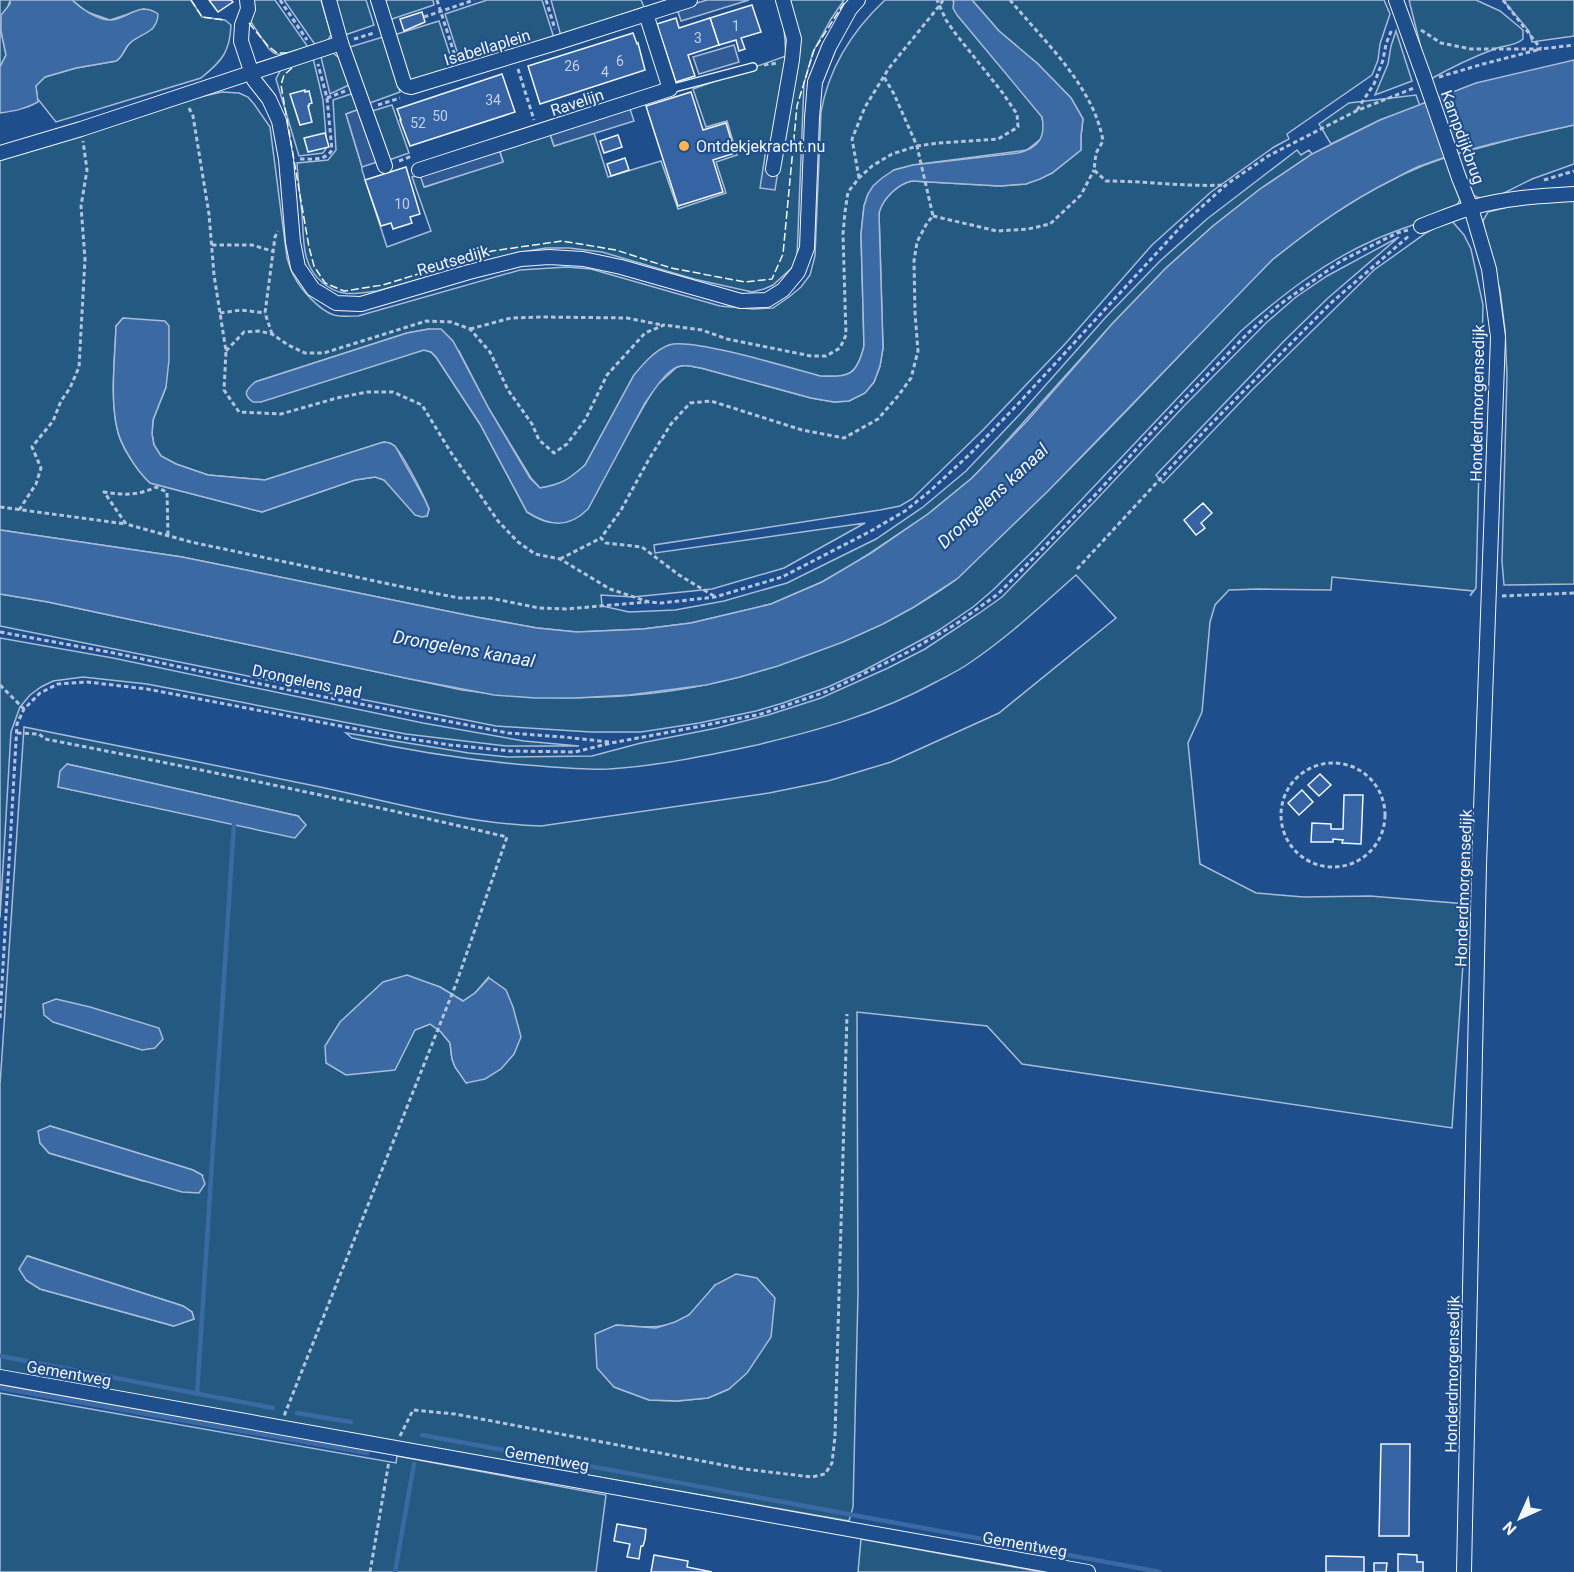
<svg xmlns="http://www.w3.org/2000/svg" width="1574" height="1572" font-family="Roboto,sans-serif">
<style>
.green{fill:#245a82;stroke:#a8bbd7;stroke-width:1.5;fill-rule:evenodd}
.parking{fill:#305b95;stroke:#a8bbd7;stroke-width:1.5}
.water{fill:#3b69a3;stroke:#a8bbd7;stroke-width:1.5}
.lines{fill:none;stroke-linecap:round;stroke-linejoin:round}
.stream{stroke:#3b69a3;stroke-width:4.5}
.building{fill:#3563a3;stroke:#f2f6ff;stroke-width:1.5}
.service-casing{stroke:#f2f6ff;stroke-width:10}
.minor-casing{stroke:#f2f6ff;stroke-width:16}
.path{stroke:#b3c4dc;stroke-width:3;stroke-dasharray:4.5 3;stroke-linecap:butt}
.service{stroke:#1f4e8c;stroke-width:7}
.minor{stroke:#1f4e8c;stroke-width:14}
.minor-bridge-casing{stroke:#f2f6ff;stroke-width:16;stroke-linecap:butt}
.minor-bridge{stroke:#1f4e8c;stroke-width:14}
.fence{stroke:#f2f6ff;stroke-width:1.5;stroke-dasharray:8 3;stroke-linecap:butt}
.poi-dot{fill:#ffb74d;stroke:#1f4e8c;stroke-width:2}
.labels{text-anchor:middle;stroke-width:4.5;stroke-linejoin:round;paint-order:stroke}
.number-label{font-size:14px;fill:#c3d1e8}
.street-label{font-size:16px;fill:#f2f6ff;stroke:#1f4e8c}
.poi-label{font-size:16px;fill:#f2f6ff;stroke:#1f4e8c;text-anchor:start}
.water-label{font-size:18px;font-style:italic;fill:#f2f6ff;stroke:#1f4e8c}
</style>
<rect width="100%" height="100%" fill="#1f4e8c"/>
<g class="green">
<polygon points="0,0 10,0 1,31 6,55 0,67"/>
<path d="M72,0h119l11,17 23,3 6,5c-1,27 -9,36 -30,53l-145,44 -19,-24 -1,-13 9,-8 31,-9 40,-7c7,-5 8,-11 13,-17 6,-7 15,-11 23,-15l-8,-20 -34,11 -23,-8z"/>
<polygon points="251,0 275,0 308,47 280,55 274,53 269,49 251,22"/>
<polygon points="284,0 321,0 331,35 328,40 316,46"/>
<polygon points="336,0 366,0 374,25 345,35"/>
<polygon points="383,0 433,0 434,5 389,20"/>
<polygon points="487,0 542,0 554,38 462,67 445,14"/>
<polygon points="551,0 641,0 644,7 561,36"/>
<path d="M782,0h62l-13,19 -18,33 -9,31 -7,174 -2,8 -22,20 -9,4 -12,3 -58,-13 -92,-27 -33,-4h-23l-30,5 -139,38c-11,1 -23,4 -33,2 -8,-1 -15,-5 -21,-10 -22,-17 -19,-44 -21,-69 -2,-17 -4,-34 -5,-51l31,-3 8,-10 -3,-50 21,-7 6,16 -14,5 16,53v3l25,77 44,-16 -19,-54 8,-2 5,12 78,-26 -4,-12 51,-15 4,12 40,-13 14,44 53,-16 17,48 48,-16 -10,-31 21,-7 -10,-34 -21,6 -13,-38 93,-33z"/>
<path d="M885,0h69l-1,1 89,116 2,12 -1,8 -16,13 -114,15 -19,5 -26,24 -4,12 -3,28 3,112c-7,29 -15,32 -44,30l-114,-29 -72,28 -49,90c-17,16 -23,19 -45,23l-9,-10 -42,-69 -30,-58 -30,-22 -22,4 -152,49 169,-32 7,2 5,5 44,67 47,88c18,11 22,12 43,9l60,-91 25,-43 22,-20 8,-2 16,3 110,30 23,4 15,-1 16,-8 9,-11 6,-16 3,-18 -4,-135c4,-15 19,-29 33,-32l88,5 26,-2 26,-11 29,-23v-14l2,-17 -12,-21 -33,-34 -39,-33 -27,-31h412l6,14 -10,30 -2,16 -6,15 -85,59 2,5 -15,8 -63,45 -59,53 -87,99 -82,86 -71,69 -12,7 -20,4 -226,35 1,8 210,-30 -81,45 -72,21 -79,8 -32,-2 1,11 27,6 46,-2 49,-9 63,-18 89,-44 47,-32 43,-36 55,-58 84,-95 55,-57 47,-42 90,-69 4,5 8,-5 3,4 -52,35 -47,37 -47,42 -54,56 -117,130 -23,24 -44,36 -73,49 -33,19 -51,22 -80,19 -48,6 -66,3 -40,-4 -61,-11 -294,-60 -182,-27v-374l186,-56 36,-8 17,1 9,4 6,7 16,23 17,131c2,6 4,13 7,18 6,13 26,35 40,39 8,2 16,1 24,1l162,-46 47,-3 24,2 129,37 33,3 20,-1 16,-11 12,-10 9,-12 5,-19 6,-144c8,-45 31,-81 64,-112zM123,318l43,69 -13,33 -1,14 2,11 7,11 15,8 32,11 57,5 119,-38c3,1 7,2 9,3 9,6 32,53 36,64l-2,7 -43,-36 -9,-3 -20,3 -93,32 -112,-29c-13,-12 -30,-38 -33,-55 -7,-31 -2,-70 -1,-102z"/>
<path d="M1409,0h67l24,11 23,19v9c-8,7 -17,6 -26,9 -24,9 -47,20 -68,32z"/>
<polygon points="1503,0 1574,0 1574,36 1532,42 1529,31"/>
<polygon points="439,21 455,70 410,84 394,35"/>
<polygon points="1396,31 1412,81 1375,95 1388,64 1391,46"/>
<polygon points="383,37 400,92 367,104 350,47"/>
<polygon points="333,53 339,58 349,85 330,94 321,57"/>
<polygon points="313,58 323,100 327,147 323,153 299,156 276,79 281,69"/>
<polygon points="1416,95 1420,106 1380,120 1331,144 1319,124 1349,103"/>
<polygon points="392,105 409,153 389,160 372,111"/>
<polygon points="1574,125 1574,164 1532,179 1498,196 1482,199 1472,195 1453,155 1524,136"/>
<path d="M1447,157l13,43 -5,8c-26,13 -55,20 -81,32 -50,22 -92,55 -133,91l-207,219 -41,40 -20,17 -37,25 -73,39 -35,16 -45,16 -27,8 -57,12 -58,9h-50l-95,-6 -166,-33 -106,-22 -224,-45v-32l48,8 414,88c78,11 169,11 247,-6 38,-8 75,-20 111,-34 47,-17 93,-39 134,-69 10,-8 19,-18 28,-27 16,-15 33,-31 49,-47 83,-80 160,-166 241,-247 53,-43 110,-82 175,-103z"/>
<polygon points="1563,200 1574,200 1574,584 1504,585 1502,561 1507,376 1505,330 1500,290 1487,246 1483,221 1488,212 1512,206"/>
<path d="M1452,221l12,14 7,14 12,56 -7,283 -6,8 3,-5 -141,-14 -1,13 -73,-1 -29,1 -14,15 -5,17 -8,90 -14,31 12,121 56,29 48,4 66,-1 97,8 -15,224 -430,-64 -35,-38 -130,-14 1,281 -5,214 -4,14 -849,-149v-287l24,-358c100,20 201,40 301,61 71,15 143,36 216,38l228,-33 59,-12 63,-19 108,-49 117,-95 -40,-43c-35,31 -69,63 -108,89 -10,7 -21,12 -32,18 -58,32 -120,49 -184,64 -47,10 -95,20 -143,23 -27,1 -55,-2 -82,-4 -59,-5 -117,-14 -175,-27l-6,-5 123,20 39,4 84,-1 49,-13 76,-15 51,-13 53,-17 67,-30 37,-19 53,-35 24,-17 93,-96 90,-96 82,-83 29,-25 31,-21 72,-39 -71,61 -44,43 -128,134 7,8 89,-93 122,-120 52,-37 19,-11zM67,764l231,52 7,9 -71,-1 -176,-37zM488,978l-21,105 -12,-16 -3,-8 -2,-16 -9,-11 -11,-8 -15,6 12,-47 13,4 23,14 12,-8zM50,1126l143,44 9,5 -59,6 -94,-28 -9,-10zM28,1256l155,50 9,6 2,7 -21,7 -133,-37 -14,-9zM715,1285l14,104 -21,9 -31,3 -28,-1 -35,-13 2,-62c25,2 53,6 74,-11 9,-8 17,-19 25,-29z"/>
<polygon points="0,638 113,658 423,723 524,741 579,746 506,746 406,734 147,684 83,677 53,681 41,687 30,695 20,707 11,732 0,918"/>
<polygon points="0,1393 396,1463 397,1456 606,1495 596,1572 0,1572"/>
<polygon points="861,1539 1042,1572 858,1572"/>
</g>
<g class="parking">
<polygon points="707,0 749,0 681,21 677,9"/>
<polygon points="734,45 739,62 699,74 693,57"/>
<polygon points="360,109 377,162 362,167 346,114"/>
<polygon points="630,109 634,121 554,146 550,134"/>
<polygon points="499,149 503,162 424,187 420,175"/>
<polygon points="766,149 781,151 775,190 760,188"/>
</g>
<g class="water">
<path d="M10,0h62c9,9 25,19 37,20 16,1 31,-20 49,-6 0,5 -2,10 -5,14 -7,7 -18,9 -25,17 -5,6 -5,12 -12,16l-40,7 -31,9 -9,9 2,16c-12,7 -24,9 -38,11v-46l6,-12 -5,-24v-16l9,-11z"/>
<path d="M954,0h18l27,31 39,33 33,34 12,21 -2,17v14l-29,23 -12,6 -14,5 -26,2 -88,-5c-14,3 -29,17 -33,32l4,135 -3,18 -6,16 -9,11 -16,8 -15,1 -23,-4 -110,-30c-7,-1 -16,-4 -24,-1 -13,6 -24,25 -32,36l-57,106c-20,20 -39,17 -61,3l-47,-88 -44,-67 -5,-5 -7,-2 -163,52h-8c-11,-8 -7,-12 2,-20l152,-49 22,-4h12l12,12 36,68 41,69 10,10c22,-4 28,-8 45,-23l49,-90c9,-11 21,-25 35,-30 21,-8 125,24 151,31 29,2 37,-1 44,-30l-3,-112 3,-28 4,-12 5,-8 9,-8 12,-8 19,-5 105,-12c20,-5 28,-15 24,-36l-85,-102 -4,-7z"/>
<path d="M1574,60v65c-50,11 -103,22 -151,40 -10,3 -19,9 -29,14 -46,23 -81,48 -122,81l-225,232 -90,87 -43,28 -31,17 -40,18 -65,24 -38,11 -34,8 -77,10 -54,3h-40l-41,-3 -84,-16 -362,-77 -48,-8v-64l182,27 294,60 61,11 40,4 66,-3 48,-6 80,-19 51,-22 49,-29 57,-39 44,-36 56,-58 84,-96 54,-56 47,-42 47,-37 30,-20 22,-15 68,-34 96,-37z"/>
<path d="M123,318l42,3 4,5v34l-3,27 -13,33 -1,14 2,11 7,11 15,8 32,11 57,5 112,-36 7,-2 6,1 5,3 30,54 4,9 -2,7 -5,1 -7,-2 -31,-35 -9,-3 -20,3 -93,32 -112,-29c-13,-12 -30,-38 -33,-55 -7,-31 -2,-70 -1,-102z"/>
<polygon points="67,764 298,816 306,825 295,838 58,787 60,771"/>
<polygon points="407,975 440,987 463,1001 475,993 489,978 506,990 513,1007 521,1037 514,1054 501,1069 485,1079 466,1083 455,1067 452,1059 450,1043 441,1032 430,1024 415,1030 395,1070 346,1075 326,1063 325,1046 340,1022 383,982"/>
<polygon points="56,999 90,1007 159,1028 163,1039 155,1048 142,1050 53,1022 44,1015 43,1004"/>
<polygon points="50,1126 193,1170 202,1175 205,1184 199,1193 182,1192 49,1153 40,1143 38,1131"/>
<polygon points="27,1256 183,1306 192,1312 194,1319 174,1326 40,1289 26,1280 19,1269"/>
<polygon points="736,1274 757,1278 775,1298 771,1337 747,1373 729,1389 708,1398 677,1401 649,1400 614,1387 597,1368 595,1334 616,1325 656,1328 675,1322 689,1315 715,1285"/>
</g>
<g class="lines">
<g class="stream">
<polyline points="0,1356 273,1408"/>
<polyline points="0,1388 367,1453"/>
<polyline points="197,1394 234,824"/>
<polyline points="297,1413 351,1422"/>
<polyline points="422,1435 1160,1572"/>
<polyline points="395,1572 414,1464"/>
</g>
</g>
<g class="building">
<polygon points="209,0 231,0 233,2 218,12"/>
<polygon points="752,5 761,32 741,38 745,49 739,51 736,40 719,45 710,18"/>
<polygon points="422,12 425,22 404,31 400,19"/>
<polygon points="676,18 679,28 710,18 719,45 688,55 695,76 676,82 657,24"/>
<polygon points="633,33 637,44 638,43 645,70 540,104 528,66"/>
<polygon points="502,74 515,112 410,146 400,120 401,120 397,109"/>
<polygon points="305,90 305,92 309,91 312,103 309,104 309,106 308,106 312,122 300,125 290,94"/>
<polygon points="691,92 703,130 726,123 735,153 713,160 723,192 678,206 646,106"/>
<polygon points="325,133 329,147 308,152 304,138"/>
<polygon points="618,135 622,147 604,153 600,141"/>
<polygon points="625,158 629,170 611,176 607,164"/>
<polygon points="406,167 420,214 410,217 412,223 393,229 391,223 381,226 365,180"/>
<polygon points="1203,503 1212,513 1201,523 1205,528 1196,535 1184,520"/>
<polygon points="1320,774 1331,785 1319,796 1308,785"/>
<polygon points="1302,790 1313,802 1299,815 1288,803"/>
<polygon points="1344,795 1363,795 1361,844 1342,843 1343,840 1333,839 1333,842 1311,842 1312,823 1331,824 1331,829 1343,829"/>
<polygon points="1381,1444 1410,1444 1409,1536 1379,1536"/>
<polygon points="617,1524 646,1529 645,1539 643,1546 641,1546 639,1559 627,1557 630,1544 614,1541"/>
<polygon points="1398,1554 1417,1555 1417,1562 1423,1562 1423,1572 1398,1572"/>
<polygon points="654,1555 688,1561 687,1567 712,1572 651,1572"/>
<polygon points="1326,1556 1364,1557 1364,1572 1326,1572"/>
<polygon points="1374,1563 1387,1563 1386,1572 1374,1572"/>
</g>
<g class="lines">
<g class="service-casing">
<polyline id="service" points="670,89 753,67"/>
</g>
<g class="minor-casing">
<g id="minor">
<polyline points="247,0 248,9 242,25 241,41 254,80 269,99 279,121 286,159 293,242 298,267 313,289 336,303 361,304 469,272 521,259 549,257 583,259 621,267 741,301 767,300 783,290 798,272 807,248 812,118 815,82 829,47 850,9 858,0"/>
<polyline points="329,0 341,43 385,166"/>
<polyline points="378,0 404,83 407,86 411,87 559,42 690,0"/>
<polyline points="1396,0 1424,77"/>
<polyline points="0,153 81,129 341,43"/>
<polyline points="773,169 792,60 794,39 783,0"/>
<polyline points="419,170 670,89 646,14"/>
<polyline points="1459,178 1471,208 1489,269 1498,337 1479,865 1464,1572"/>
<path d="M1421,226c16,-6 33,-13 49,-18 34,-10 69,-12 104,-14"/>
<polyline points="0,1377 1088,1572"/>
</g>
</g>
<g class="path">
<polyline points="280,0 307,40"/>
<polyline points="437,0 456,59"/>
<polyline points="546,0 555,29"/>
<path d="M1010,0c34,41 84,87 93,141l-7,12 -2,17 12,11c40,0 79,6 119,4"/>
<polyline points="1503,0 1541,49"/>
<polyline points="424,17 474,0"/>
<polyline points="1421,30 1441,43 1471,49 1541,49 1574,45"/>
<polyline points="354,39 374,33"/>
<polyline points="764,65 778,63"/>
<polyline points="518,69 534,120"/>
<polyline points="1439,77 1483,64 1541,49"/>
<polyline points="327,98 345,91"/>
<polyline points="378,105 400,98"/>
<polyline points="189,108 193,116 209,214 214,275 226,351 224,390 239,412 281,414 337,398 367,392 393,392 422,405 450,451 498,521 518,542 535,554 560,559 610,589 649,602 661,603 715,597 782,577 869,532 905,511 930,491 970,454 1018,404 1186,221 1227,184 1268,156 1356,111 1414,88"/>
<polyline points="1357,110 1374,84 1383,60 1386,44 1392,29"/>
<path d="M300,159c12,0 25,2 32,-9l-5,-52 -9,-34"/>
<polyline points="399,161 412,156"/>
<polyline points="859,178 852,139 865,107 889,68 940,5 943,0"/>
<polyline points="1544,180 1574,171"/>
<polyline points="933,216 997,231 1028,229 1050,224 1081,195 1094,170"/>
<polyline points="212,245 252,245 272,251"/>
<polyline points="220,313 241,310 265,313"/>
<polyline points="470,329 511,318 544,317 627,318 662,325"/>
<polyline points="272,334 265,313 275,237 278,231"/>
<polyline points="226,351 244,332 259,331 272,334 288,345 305,353 324,353 426,321 451,322 470,329 490,352 508,390 532,424 539,440 554,453 567,444 585,420 607,375 645,333 664,325 702,330 727,339 811,356 826,356 840,348 846,335 843,234 845,212 848,192 859,178 872,166 892,154 917,146 938,143 998,139 1018,127 1017,114 1002,92 955,33 946,20 937,0"/>
<polyline points="0,507 126,524"/>
<polyline points="19,510 36,484 41,468 32,447 53,421 61,401 70,388 79,367 85,259 81,206 87,170 83,141"/>
<path d="M168,535l-1,-43 -11,-5c-19,9 -32,8 -52,5l22,32 65,18 217,46 51,10h31l49,10 27,1 81,-7"/>
<polyline points="560,559 601,538"/>
<polyline points="1077,569 1209,426 1332,302 1410,235"/>
<polyline points="714,596 679,575 642,547 606,543 601,538 621,510 649,459 671,424 690,403 711,401 802,430 844,438 878,419 898,396 911,378 918,351 915,313 914,261 917,242 927,223 933,216 917,146 894,94 884,77"/>
<polyline points="1502,596 1574,593"/>
<polyline points="0,632 114,653 294,691 508,733 564,737 609,742"/>
<polyline points="0,685 24,709"/>
<path d="M17,733l22,1 6,5c155,30 309,62 462,98l-51,147 -172,432"/>
<circle cx="1333" cy="815" r="52"/>
<polyline points="0,1018 17,724 24,709 40,693 58,684 87,682 147,689 398,737 450,745 510,751 575,752 611,743 686,729 761,714 828,691 908,652 956,624 998,594 1097,493 1149,435 1247,334 1279,305 1341,261 1397,233 1408,230"/>
<polyline points="400,1436 413,1410 455,1414 744,1469 812,1477 825,1474 832,1463 835,1436 847,1014"/>
<polyline points="370,1572 389,1461"/>
</g>
<use href="#service" class="service"/>
<use href="#minor" class="minor"/>
<g class="minor-bridge-casing">
<polyline id="minor-bridge" points="1424,77 1459,178"/>
</g>
<use href="#minor-bridge" class="minor-bridge"/>
<g class="fence">
<polyline points="191,0 202,17 225,20"/>
<polyline points="249,23 268,46 277,53 287,53"/>
<polyline points="292,68 284,75 281,85 309,247 314,266 325,283 344,291 383,285 492,251 562,241 616,250 671,268 745,282 772,279 783,254 797,106 814,50 846,0"/>
</g>
</g>
<circle class="poi-dot" cx="684" cy="146" r="6"/>
<g class="labels">
<g class="number-label">
<text x="736" y="31">1</text>
<text x="698" y="43">3</text>
<text x="620" y="66">6</text>
<text x="572" y="71">26</text>
<text x="605" y="77">4</text>
<text x="493" y="105">34</text>
<text x="440" y="121">50</text>
<text x="418" y="128">52</text>
<text x="402" y="209">10</text>
</g>
<g class="street-label">
<text transform="translate(487 47) rotate(-17)" y="6">Isabellaplein</text>
<text transform="translate(577 102) rotate(-18)" y="6">Ravelijn</text>
<text transform="translate(1463 137) rotate(70)" y="6">Kampdijkbrug</text>
<text transform="translate(453 260) rotate(-16)" y="6">Reutsedijk</text>
<text transform="translate(1477 403) rotate(-89)" y="6">Honderdmorgensedijk</text>
<text transform="translate(307 681) rotate(12)" y="6">Drongelens pad</text>
<text transform="translate(1463 888) rotate(-88)" y="6">Honderdmorgensedijk</text>
<text transform="translate(69 1373) rotate(10)" y="6">Gementweg</text>
<text transform="translate(1452 1374) rotate(-89)" y="6">Honderdmorgensedijk</text>
<text transform="translate(547 1458) rotate(10)" y="6">Gementweg</text>
<text transform="translate(1025 1544) rotate(10)" y="6">Gementweg</text>
</g>
<g class="poi-label">
<text x="696" y="152">Ontdekjekracht.nu</text>
</g>
<g class="water-label">
<text transform="translate(993 496) rotate(-43)" y="6">Drongelens kanaal</text>
<text transform="translate(464 649) rotate(10)" y="6">Drongelens kanaal</text>
</g>
</g>
<g transform="translate(1520 1518) rotate(225)" stroke="#1f4e8c" stroke-width="4.5" paint-order="stroke">
<path d="M0-4.5L10 22L0 15L-10 22Z" fill="#f2f6ff"/>
<text y="-9" font-size="16" font-weight="bold" text-anchor="middle" fill="#f2f6ff">N</text>
</g>
</svg>
